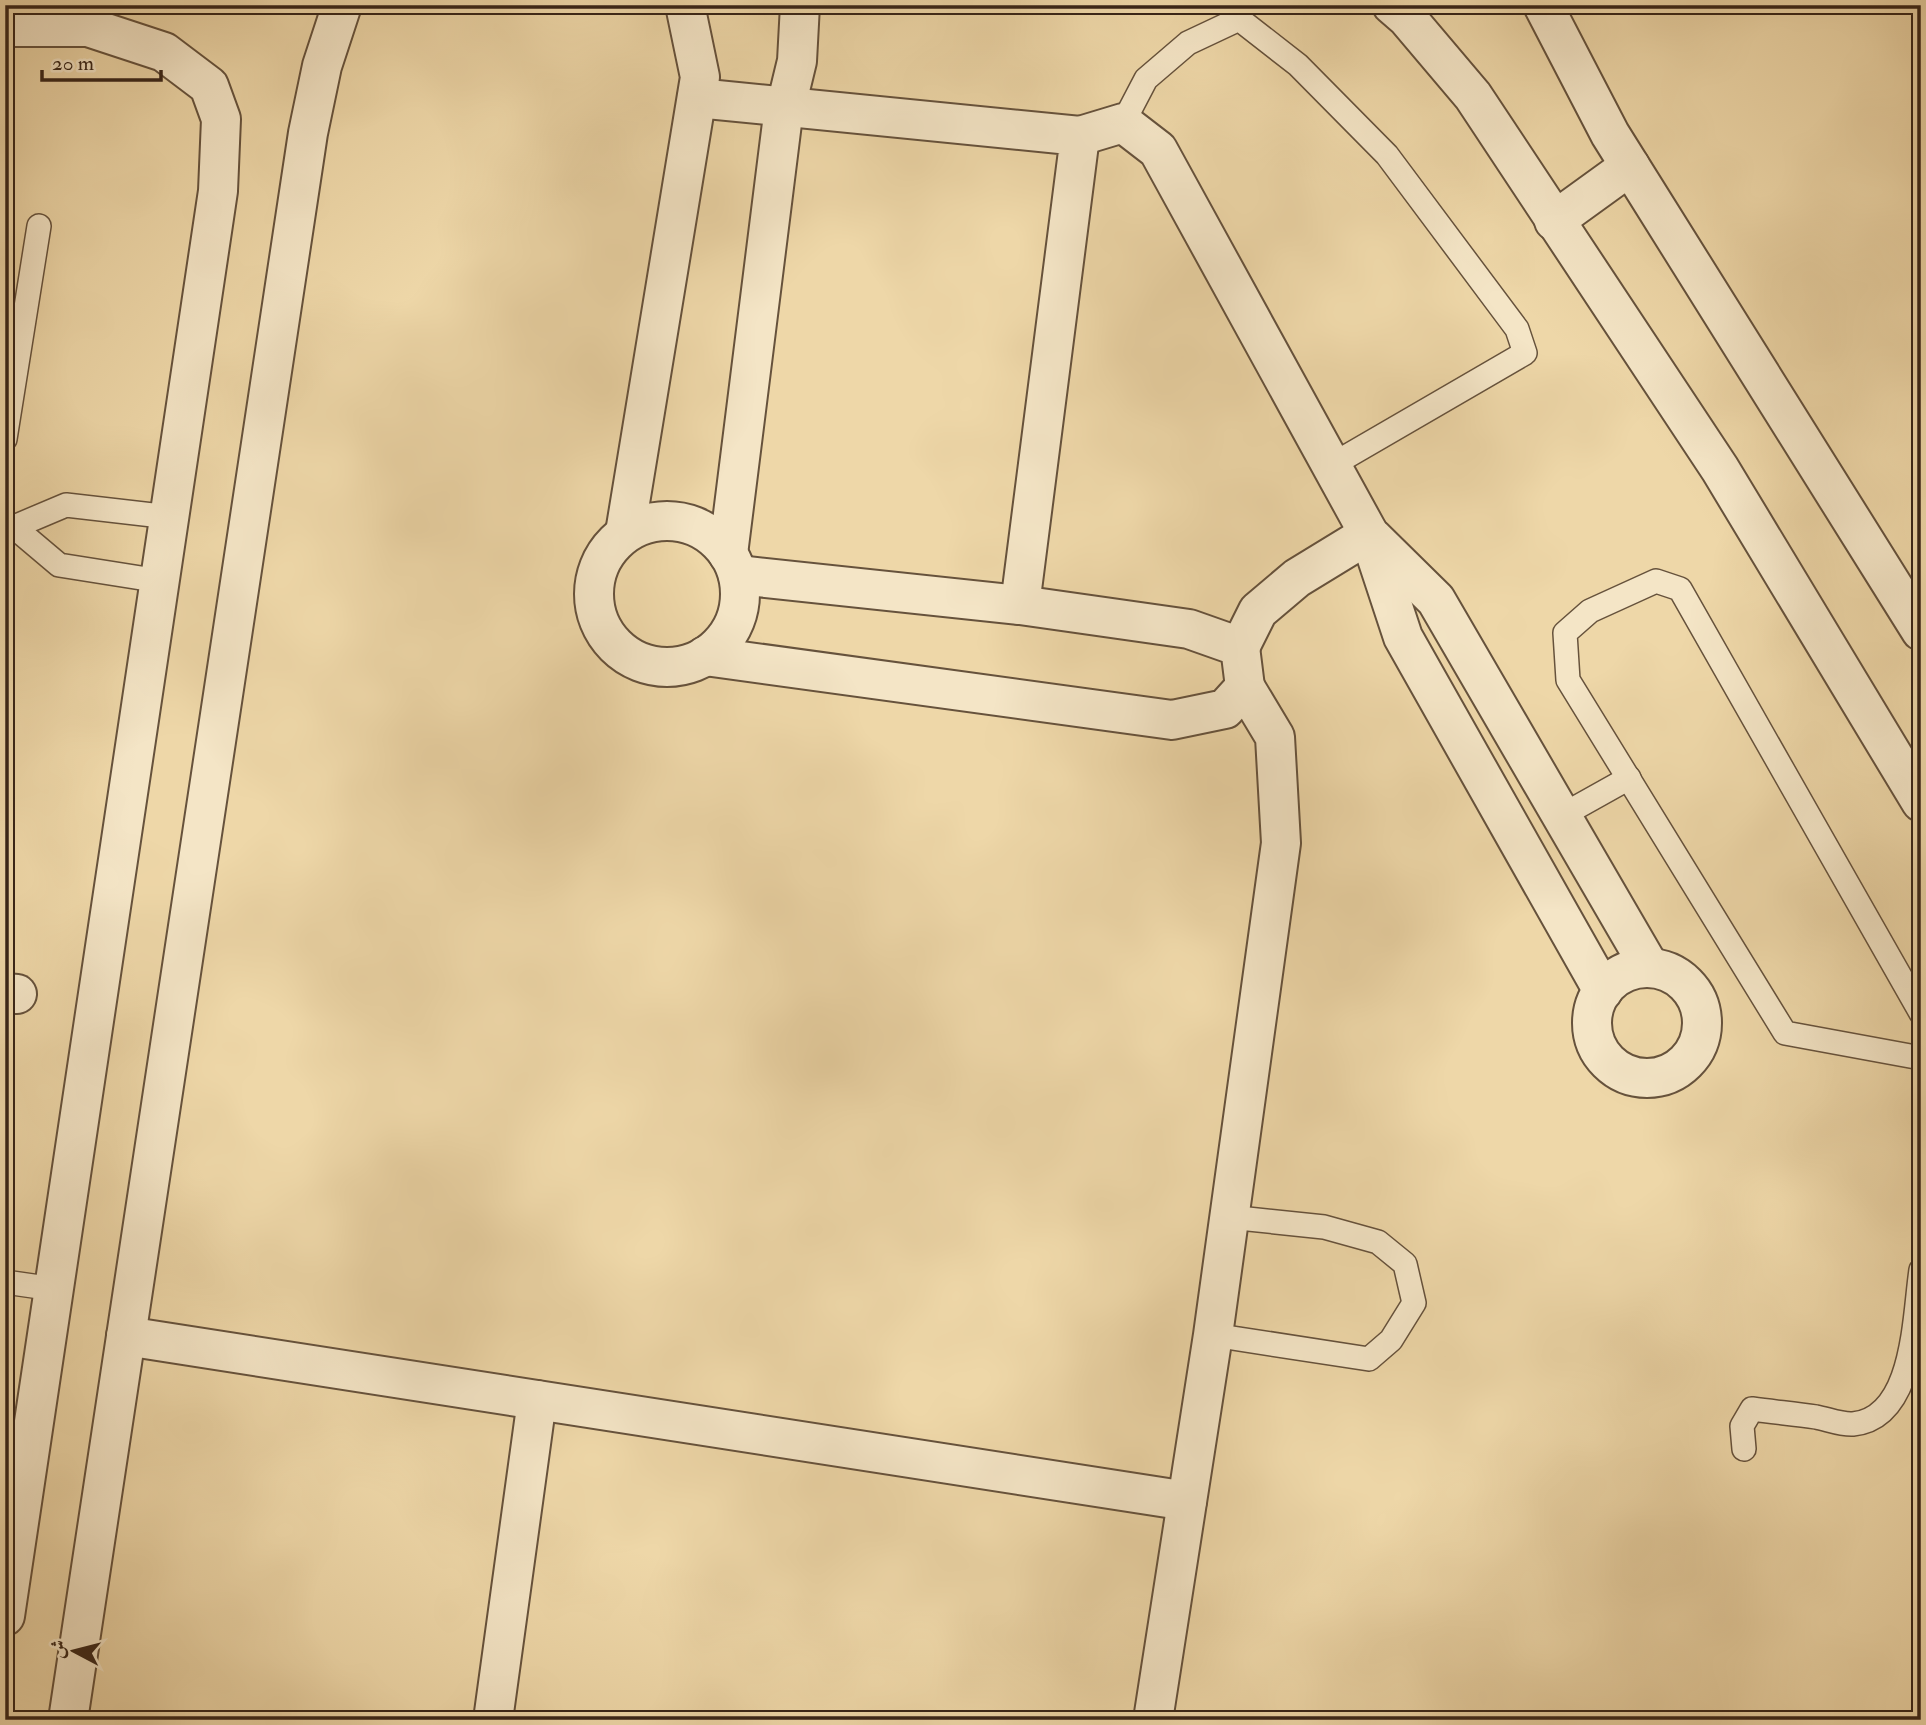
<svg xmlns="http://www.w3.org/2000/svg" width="1926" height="1725" font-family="'IM FELL Double Pica',Amiri,serif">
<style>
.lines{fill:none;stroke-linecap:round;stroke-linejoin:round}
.service-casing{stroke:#66523c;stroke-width:26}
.minor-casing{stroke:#66523c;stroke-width:42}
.service{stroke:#f4e5c6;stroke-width:23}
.minor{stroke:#f4e5c6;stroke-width:38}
</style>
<rect width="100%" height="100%" fill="#eed7a8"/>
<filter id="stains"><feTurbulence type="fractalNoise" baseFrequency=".00286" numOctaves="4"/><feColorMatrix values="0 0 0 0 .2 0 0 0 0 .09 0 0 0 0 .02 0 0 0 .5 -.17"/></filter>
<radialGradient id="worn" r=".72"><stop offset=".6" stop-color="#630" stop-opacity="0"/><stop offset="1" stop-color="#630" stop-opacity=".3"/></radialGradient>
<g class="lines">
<g class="service-casing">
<g id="service">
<polyline points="1123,123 1146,79 1188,43 1239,19 1298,65 1387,155 1517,329 1525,353 1332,465"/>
<polyline points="5,439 39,226"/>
<polyline points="5,526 14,527 66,505 170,517"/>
<polyline points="14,527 59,565 160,581"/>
<polyline points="1561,816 1629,778"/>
<polyline points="1921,1013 1680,589 1656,581 1590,611 1565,633 1568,680 1785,1033 1921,1058"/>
<polyline points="5,1282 54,1289"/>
<polyline points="1213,1335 1369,1359 1391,1340 1414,1303 1405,1264 1378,1242 1324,1227 1229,1217"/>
<path d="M1744,1449l-2,-23 10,-17c22,3 43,5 64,8 11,2 26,8 37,7 62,-6 61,-108 68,-154"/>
</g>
</g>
<g class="minor-casing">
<g id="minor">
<polyline points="1392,5 1407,18 1473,96 1720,469 1921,802"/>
<polyline points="1543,5 1610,134 1921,631"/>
<polyline points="5,27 88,27 164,52 209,86 221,119 218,191 5,1616"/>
<polyline points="697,98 1080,136 1020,605"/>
<polyline points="1080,136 1123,123 1158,150 1369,534 1403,637 1603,991"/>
<polyline points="1554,221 1630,166"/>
<circle cx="667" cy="594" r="73"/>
<polyline points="625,533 700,77 685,5"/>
<polyline points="1373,538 1436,600 1650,968"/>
<polyline points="728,554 782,123 797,61 800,5"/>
<polyline points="1240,647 1258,611 1297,578 1369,534"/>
<polyline points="705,656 1172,720 1225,709 1245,687 1240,647 1189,629 1020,605 738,575"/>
<circle cx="1647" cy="1023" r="55"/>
<polyline points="5,993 17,994"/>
<polyline points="126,1336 1187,1501"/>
<polyline points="68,1720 308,133 322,66 342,5"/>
<polyline points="493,1720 537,1400"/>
<polyline points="1153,1720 1213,1335 1281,843 1275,737 1245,687"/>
</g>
</g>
<use href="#service" class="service"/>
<use href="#minor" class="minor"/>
</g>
<rect width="1926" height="1725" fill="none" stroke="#eed7a8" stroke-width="28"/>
<rect x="7" y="7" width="1912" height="1711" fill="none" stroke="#382518" stroke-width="3.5"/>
<rect x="14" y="14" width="1898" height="1697" fill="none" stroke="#382518" stroke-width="2"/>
<g transform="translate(74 1651) rotate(277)" stroke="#f4e5c6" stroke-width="5" paint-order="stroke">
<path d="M0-5L12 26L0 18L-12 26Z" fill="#382518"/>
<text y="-10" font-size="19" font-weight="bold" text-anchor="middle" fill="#382518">ش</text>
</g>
<path d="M42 70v10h119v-10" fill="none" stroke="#382518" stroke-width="3.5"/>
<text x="52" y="70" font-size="21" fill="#382518" stroke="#f4e5c6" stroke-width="5" paint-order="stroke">20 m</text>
<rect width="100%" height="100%" filter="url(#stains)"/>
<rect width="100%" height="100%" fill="url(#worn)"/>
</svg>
